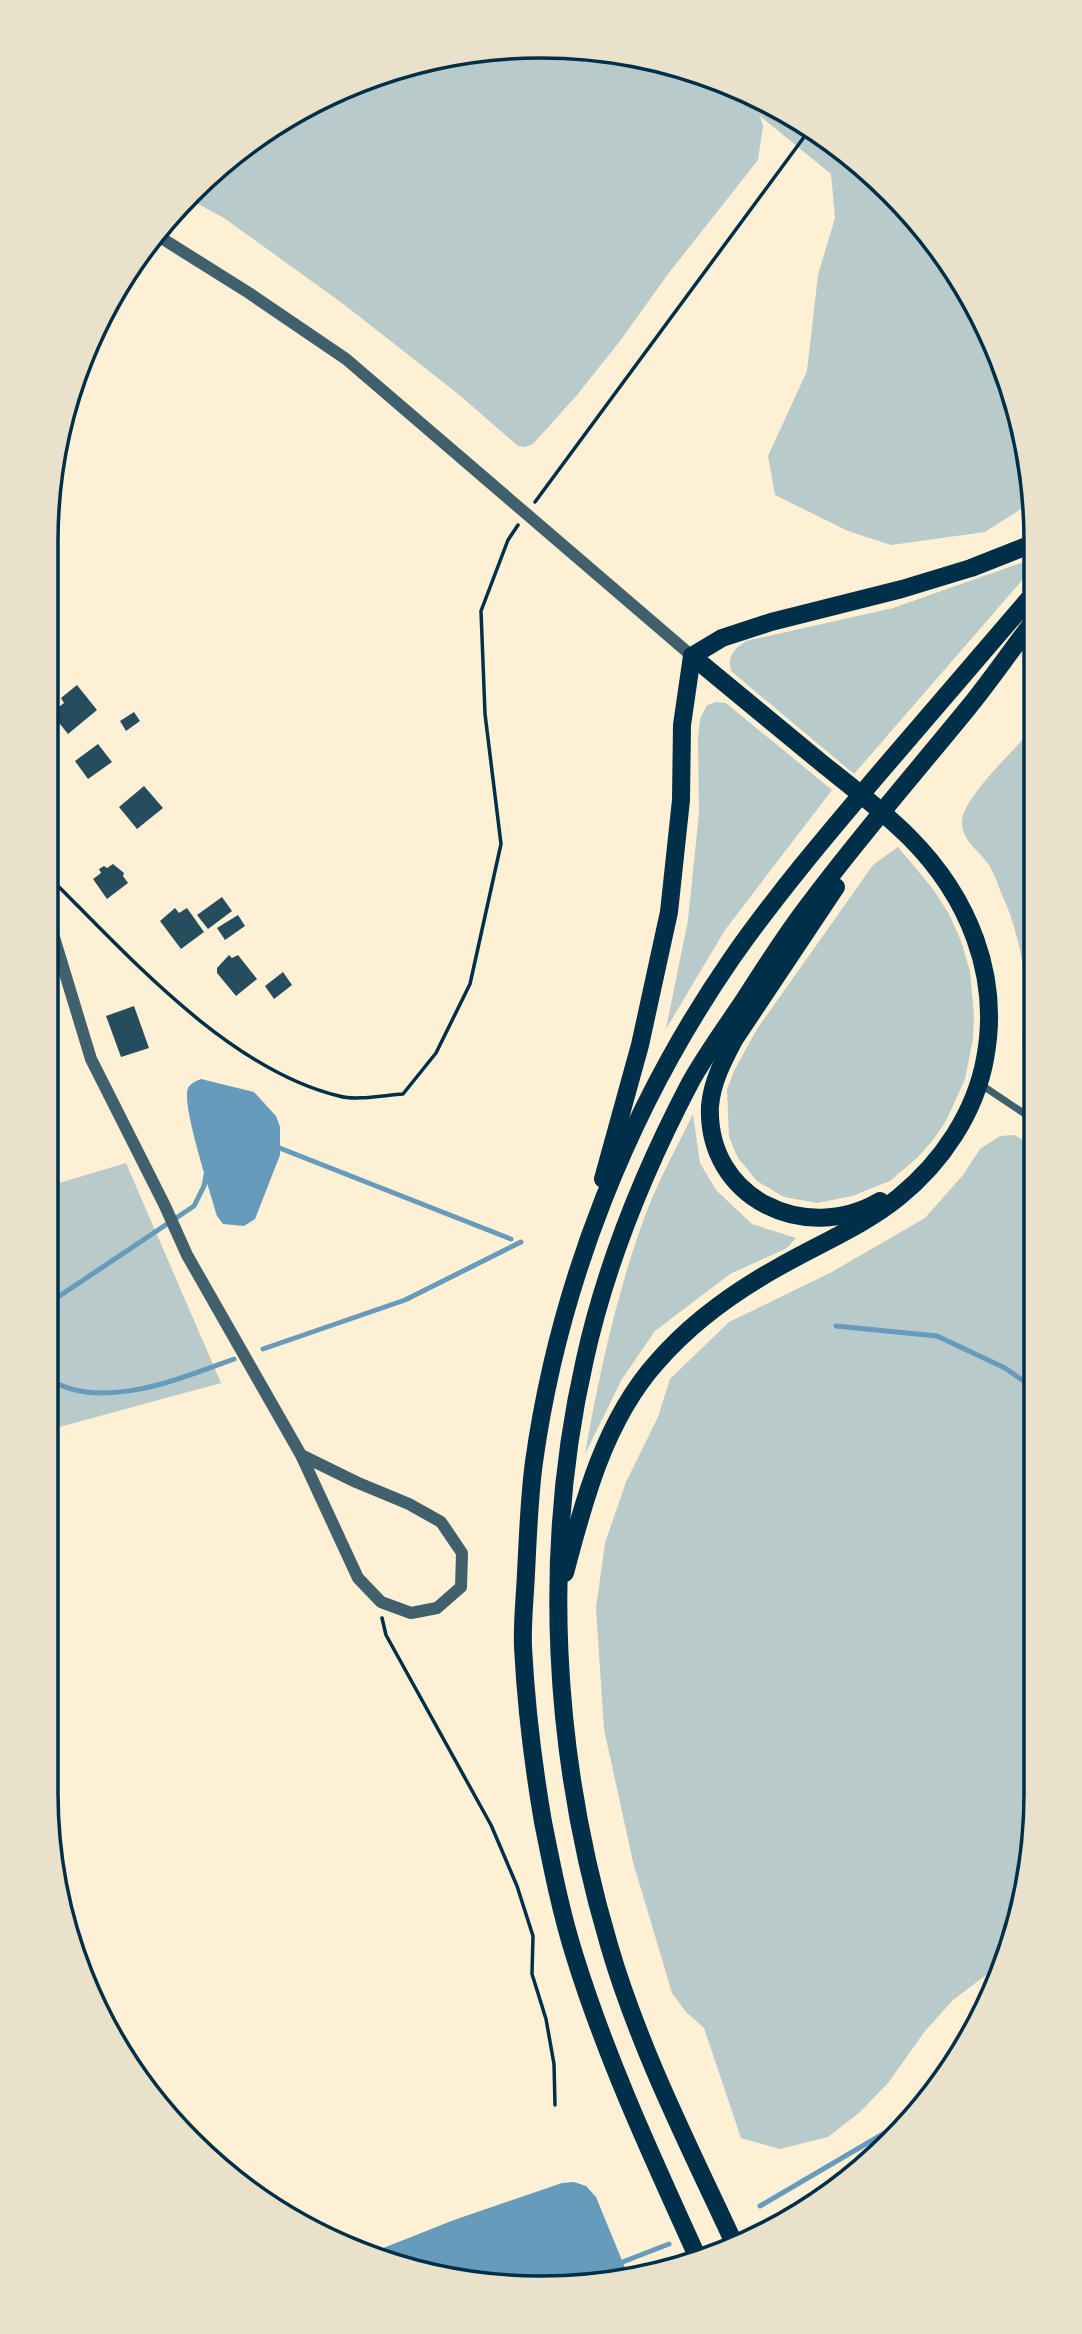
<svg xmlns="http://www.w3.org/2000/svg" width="1082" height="2334" font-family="'Space Grotesk',sans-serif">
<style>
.green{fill:#b9caca}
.water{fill:#669bbc}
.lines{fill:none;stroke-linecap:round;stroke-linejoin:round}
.stream{stroke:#669bbc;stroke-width:5}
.building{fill:#264d5e}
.path{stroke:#003049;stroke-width:3.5}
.minor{stroke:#3f606c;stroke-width:7}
.tertiary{stroke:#3f606c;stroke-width:12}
.trunk{stroke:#003049;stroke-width:18}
.rim{fill:none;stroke:#003049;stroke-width:3.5}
</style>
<rect width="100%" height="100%" fill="#fdf0d5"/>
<g class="green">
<polygon points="541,46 637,55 730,83 842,148 934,239 999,351 1032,476 1032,502 985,532 891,545 848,531 775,495 768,456 807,371 818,275 835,218 831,174 760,116 763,126 758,160 668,274 620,341 577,395 533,444 525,447 518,446 457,393 342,303 224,218 185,197 265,129 351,83 444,55"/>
<path d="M1032,559v10l-178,205 -123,-103c-4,-15 3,-22 15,-30l147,-33z"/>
<polygon points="716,702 726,703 832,790 725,930 666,1029 688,920 699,813 698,738 700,719 707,705"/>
<path d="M1033,728l1,341c-20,-23 -8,-39 -8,-65 0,-38 -10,-80 -26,-114 -3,-8 -6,-17 -11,-25 -9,-14 -28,-24 -27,-44 2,-25 54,-72 71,-93z"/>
<polygon points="898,847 933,889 949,914 961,941 970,971 974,1016 973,1039 965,1079 946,1121 933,1140 918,1157 890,1181 852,1196 817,1203 784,1197 757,1181 738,1158 729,1137 727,1089 734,1071 757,1029 779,998 873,865"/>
<path d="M693,1114l7,49 16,27 36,34 44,14 -9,10 -57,26 -75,57 -33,48 -37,75c14,-80 32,-162 60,-238 13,-35 32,-69 48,-102z"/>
<polygon points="1015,1135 1034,1147 1036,1793 1027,1889 1006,1960 953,2000 925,2031 888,2083 860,2112 828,2137 780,2149 741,2138 704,2028 686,2012 672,1993 633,1862 604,1729 596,1608 605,1543 626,1482 658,1417 670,1379 729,1322 830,1273 925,1218 963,1175 980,1149 1000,1136"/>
<polygon points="126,1163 221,1383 52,1429 46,1426 46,1187"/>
</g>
<g class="water">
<path d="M201,1079l53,13 22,24 4,11v28l-25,64 -11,7 -21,-2 -6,-8c-6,-23 -36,-111 -29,-128 3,-5 8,-7 13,-9z"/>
<polygon points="574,2182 586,2186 596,2197 630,2280 541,2288 445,2279 373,2252 454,2220 562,2183"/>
</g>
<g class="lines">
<g class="stream">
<polyline points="277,1147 511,1239"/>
<polyline points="46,1305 194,1206 204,1186 207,1170"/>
<polyline points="836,1326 937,1336 1005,1368 1035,1389"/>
<polyline points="263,1349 405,1300 521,1242"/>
<path d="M46,1377c52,37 135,1 188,-18"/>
<polyline points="760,2206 917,2114"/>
<polyline points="620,2263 669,2244"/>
</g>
</g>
<g class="building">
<polygon points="77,685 97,710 68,734 51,713 64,703 61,698"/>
<polygon points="134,712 140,721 126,731 120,721"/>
<polygon points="98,744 112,762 88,779 75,761"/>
<polygon points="144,786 163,808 137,829 119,807"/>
<polygon points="113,864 124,873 123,876 128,883 107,899 93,879 101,873 99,869 104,866 107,868"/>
<polygon points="222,897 232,911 208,929 197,915"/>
<polygon points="175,908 179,913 187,908 204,932 181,949 160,921"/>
<polygon points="238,915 245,926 225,940 217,928"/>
<polygon points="229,955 232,958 238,955 257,979 236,996 217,973 217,968"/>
<polygon points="283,972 292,985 274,999 265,986"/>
<polygon points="134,1006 149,1048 121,1057 106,1016"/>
</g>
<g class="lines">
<g class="path">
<polyline points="535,502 810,129"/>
<path d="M46,874c80,79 181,195 293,222 17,5 46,-1 64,-2l33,-41 34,-69 31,-140 -16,-130 -4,-103 27,-71 10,-15"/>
<polyline points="382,1618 386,1635 491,1825 517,1886 533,1936 532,1974 546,2019 554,2064 555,2105"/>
</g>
<g class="minor">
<polyline points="46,959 59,959"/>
<polyline points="980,1084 1034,1120"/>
</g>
<g class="tertiary">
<polyline points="155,234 249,293 346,359 692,656"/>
<polyline points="46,911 91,1059 165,1206 187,1255 301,1455 358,1578 381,1602 411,1613 437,1608 461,1587 462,1553 441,1522 409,1504 356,1482 301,1455"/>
</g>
<g class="trunk">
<polyline points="692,656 722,638 771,622 902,589 971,568 1032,544"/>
<path d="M836,887l-102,153c-11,21 -22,42 -24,66 -4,92 95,139 170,95"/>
<polyline points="603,1179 640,1045 669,912 681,800 682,725 692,656"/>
<path d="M565,1573c19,-73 40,-153 92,-211 33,-38 77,-70 120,-94 41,-24 85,-41 122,-71 43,-35 76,-84 86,-138 16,-84 -17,-163 -76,-222 -26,-26 -56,-49 -85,-72 -44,-36 -88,-73 -132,-109"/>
<path d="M734,2243c-45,-97 -95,-195 -125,-298 -56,-189 -68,-393 -24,-586 21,-95 60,-190 105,-276 16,-29 36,-56 54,-83 21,-33 42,-66 66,-97 50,-67 105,-130 158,-195 23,-28 43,-58 65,-86"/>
<path d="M697,2256c-44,-97 -90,-196 -122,-299 -14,-44 -23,-90 -32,-135 -10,-58 -17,-117 -20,-175 -1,-25 2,-50 3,-74 2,-37 3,-74 8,-111 25,-179 95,-355 198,-504 44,-63 94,-122 144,-181 52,-61 104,-122 157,-183"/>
</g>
</g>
<path d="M0 0H1082V2334H0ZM541 58H541A483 483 0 0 1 1024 541V1793A483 483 0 0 1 541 2276H541A483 483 0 0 1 58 1793V541A483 483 0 0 1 541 58Z" fill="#e9e1ca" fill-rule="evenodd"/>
<path class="rim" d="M541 58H541A483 483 0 0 1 1024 541V1793A483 483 0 0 1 541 2276H541A483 483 0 0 1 58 1793V541A483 483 0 0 1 541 58Z"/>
</svg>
